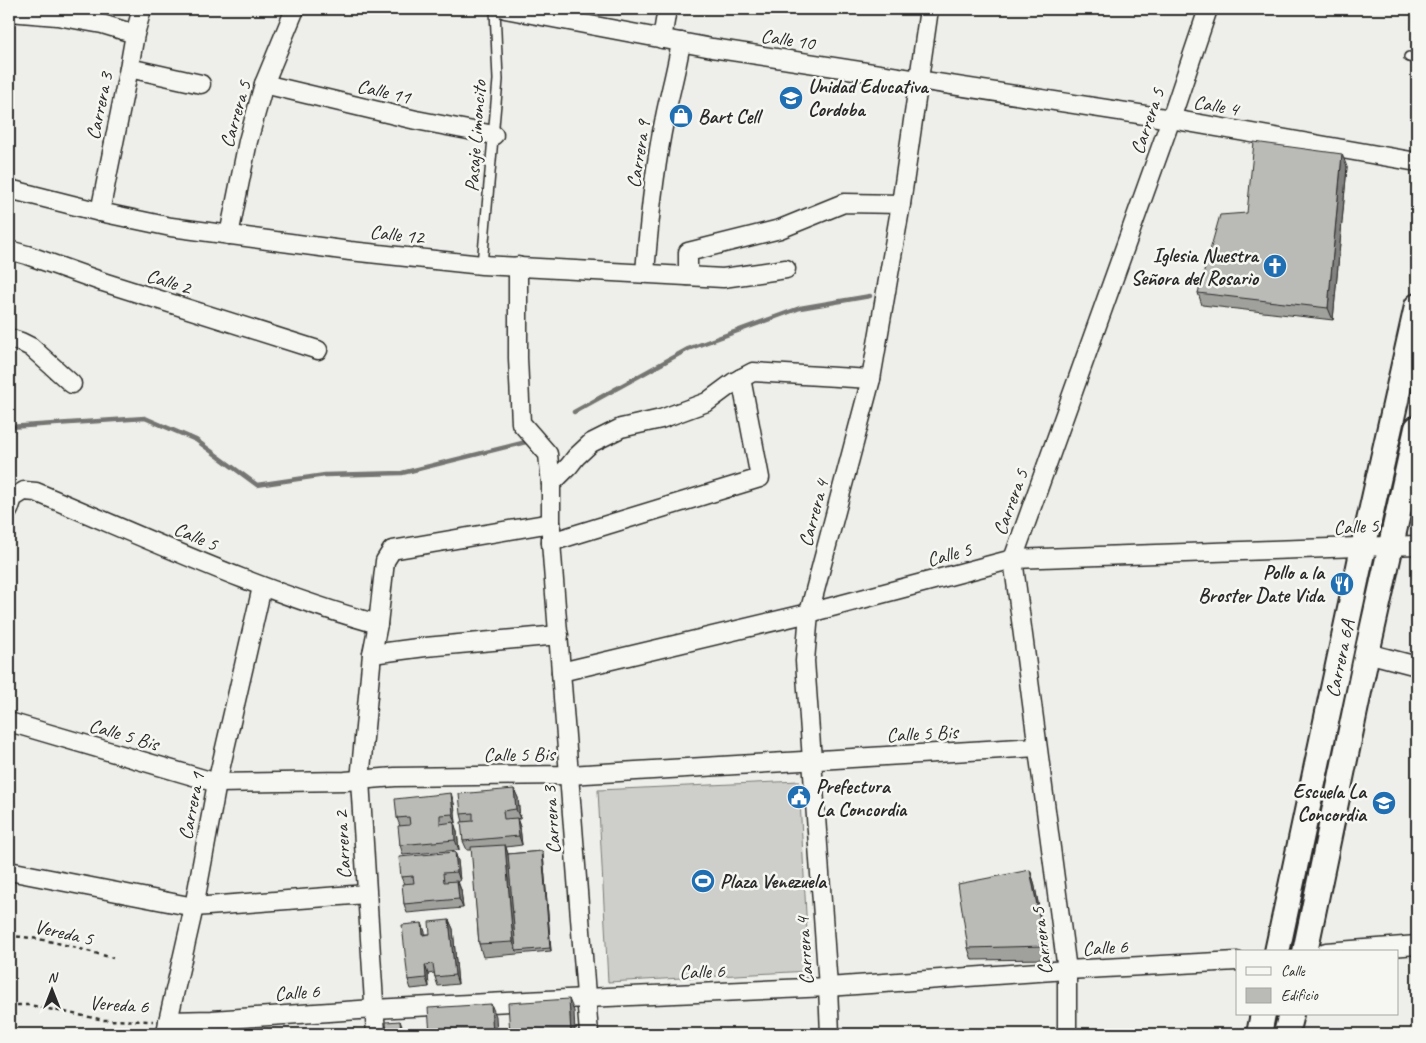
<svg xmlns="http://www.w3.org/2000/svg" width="1426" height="1043" font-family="Caveat,sans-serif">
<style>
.garden{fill:#cececa;stroke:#7c7c7a}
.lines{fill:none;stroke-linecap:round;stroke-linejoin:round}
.stream{stroke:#757573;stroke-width:4.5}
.lane-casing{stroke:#2b2b2b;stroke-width:12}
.street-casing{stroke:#2b2b2b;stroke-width:21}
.secondary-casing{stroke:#2b2b2b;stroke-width:28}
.path{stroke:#2b2b2b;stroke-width:2.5;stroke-dasharray:4 4;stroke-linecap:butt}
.lane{stroke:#f6f6f2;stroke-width:9}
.street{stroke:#f6f6f2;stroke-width:18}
.secondary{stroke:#f6f6f2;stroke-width:24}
.wall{fill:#a0a09d;stroke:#2b2b2b}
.shaded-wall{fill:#828280;stroke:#2b2b2b}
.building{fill:#babab7;stroke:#2b2b2b}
.labels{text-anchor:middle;stroke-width:5;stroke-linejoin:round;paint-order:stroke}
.street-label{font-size:20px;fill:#2b2b2b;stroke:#f6f6f2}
.poi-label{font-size:20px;font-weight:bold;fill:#2b2b2b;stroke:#f6f6f2;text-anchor:start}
</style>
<rect width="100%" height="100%" fill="#eeeeea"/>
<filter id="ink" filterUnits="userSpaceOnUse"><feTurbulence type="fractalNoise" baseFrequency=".02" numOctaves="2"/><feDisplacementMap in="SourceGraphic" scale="10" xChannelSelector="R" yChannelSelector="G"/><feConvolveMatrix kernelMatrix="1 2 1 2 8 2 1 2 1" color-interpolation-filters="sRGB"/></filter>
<g filter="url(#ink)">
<polygon class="garden" points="799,781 809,971 608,982 598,790"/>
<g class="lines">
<g class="stream">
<polyline points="574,412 688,349 800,308 870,296"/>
<polyline points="9,427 145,418 196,440 257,485 325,475 402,473 530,441"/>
</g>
<g class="lane-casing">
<g id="lane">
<polyline points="1409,57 1417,59"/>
<polyline points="482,265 498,80 495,9"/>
</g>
</g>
<g class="street-casing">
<g id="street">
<polyline points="505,9 712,48 1171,119 1417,162"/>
<polyline points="9,12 57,16 102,24 135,34"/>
<polyline points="662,39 667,9"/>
<polyline points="129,68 201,84"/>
<polyline points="264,84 416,120 494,135"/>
<polyline points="9,189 100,212 171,227 350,251 482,265 723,278 786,269"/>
<polyline points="100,212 129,68 135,34 142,9"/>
<polyline points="229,235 248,141 264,84 295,9"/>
<polyline points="9,250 27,255 103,282 318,350"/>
<polyline points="518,266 518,358 521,423 548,454 551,484"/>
<path d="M645,273c4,-52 9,-104 20,-156 5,-25 12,-49 16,-75"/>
<polyline points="688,276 688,252 780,229 844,203 901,204"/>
<polyline points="9,338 21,342 31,347 72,384"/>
<path d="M9,510l4,-12 11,-7 12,1c113,47 224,100 342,132"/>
<polyline points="551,542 760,478 741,378"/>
<polyline points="1367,653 1417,666"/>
<polyline points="372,654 425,647 559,635"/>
<polyline points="561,672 809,613 1013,559 1417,545"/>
<polyline points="9,722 217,783 345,781 395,777 569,775 1037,747"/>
<polyline points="9,871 194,907 366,894"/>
<polyline points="1326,952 1417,945"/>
<polyline points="168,1021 212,1020 374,1009 586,998 828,987 1067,970 1237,961"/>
<polyline points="166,1034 168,1021 194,907 217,783 262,587"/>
<polyline points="376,1034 360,780 372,654 378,624 385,561 392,550 551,523"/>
<polyline points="589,1034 551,542 551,484 569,466 576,457 591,443 621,428 661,419 707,402 734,382 753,372 871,379"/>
<polyline points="830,1034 828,987 805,661 809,613 871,379 901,204 929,9"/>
<polyline points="1067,1034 1067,970 1013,559 1171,119 1208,9"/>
</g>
</g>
<g class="secondary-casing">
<g id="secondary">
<path id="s1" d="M1277,952l86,-404 54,-242"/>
<polyline points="1305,952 1367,653 1417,428"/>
<polyline points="1259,1034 1263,1014"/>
<polyline points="1286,1034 1291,1014"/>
</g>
</g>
<g class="path">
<path d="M9,936c35,1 70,13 104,22"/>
<polyline points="9,1005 29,1005 104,1020 153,1021"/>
</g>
<use href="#lane" class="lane"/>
<use href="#street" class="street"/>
<use href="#secondary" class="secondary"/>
</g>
<g class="wall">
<polygon points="1347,167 1333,320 1202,305 1198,293 1247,213"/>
<polygon points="514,789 518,798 520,819 517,819 520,827 522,845 506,847 508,854 542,851 543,854 551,951 483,957 479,944 472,850 467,850 463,841 463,822 461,814"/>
<polygon points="454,803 456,823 454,823 457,832 459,850 403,855 400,845 400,826 397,818"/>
<polygon points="455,852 458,861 460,881 458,881 461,890 463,908 407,913 404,904 404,884 401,877"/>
<polygon points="1030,870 1034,882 1049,959 972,960 968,948"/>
<polygon points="449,920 453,929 458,984 438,986 435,977 434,973 428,974 429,987 411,989 408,980 422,923 425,934 430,934"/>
</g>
<g class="shaded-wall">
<polygon points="1342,154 1347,167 1333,320 1328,308"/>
<polygon points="514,789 518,798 520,819 516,809"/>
<polygon points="451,793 454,803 456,823 453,814"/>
<polygon points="517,818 520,827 522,845 519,836"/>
<polygon points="454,822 457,832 459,850 455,840"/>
<polygon points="505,845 509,857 516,951 513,942"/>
<polygon points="542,851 543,854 551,951 550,948"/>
<polygon points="455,852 458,861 460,881 457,872"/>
<polygon points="1030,870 1034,882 1049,959 1045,946"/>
<polygon points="457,881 461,890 463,908 459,899"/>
<polygon points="449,920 453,929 458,984 455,975"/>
<polygon points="422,923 425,932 426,944 423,935"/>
<polygon points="425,965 428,974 429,987 426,978"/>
<polygon points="569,999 574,1011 575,1034 571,1034"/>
<polygon points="491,1004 496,1016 497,1034 493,1034"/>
<polygon points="400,1021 405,1034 401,1034"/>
</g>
<g class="building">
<polygon points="1254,142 1342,154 1328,308 1198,293 1220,215 1247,213"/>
<polygon points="1417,629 1417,638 1415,637"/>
<polygon points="514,789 516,809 503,811 504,819 517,818 519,836 463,841 461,822 473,821 473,813 461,814 459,794"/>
<polygon points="451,793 453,814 440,815 440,824 454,822 455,840 400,845 398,826 410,825 409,817 397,818 395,799"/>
<polygon points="505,845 513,942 479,944 471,847"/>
<polygon points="542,851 550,948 516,951 508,854"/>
<polygon points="455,852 457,872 443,873 444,882 457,881 459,899 404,904 402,884 414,883 413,876 401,877 399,857"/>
<polygon points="1030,870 1045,946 968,948 958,884"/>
<polygon points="449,920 455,975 435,977 433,964 425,965 426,978 408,980 402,925 422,923 423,935 430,934 429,922"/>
<polygon points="569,999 571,1034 510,1034 508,1003"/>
<polygon points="491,1004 493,1034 430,1034 428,1008"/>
<polygon points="400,1021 401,1034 387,1034 386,1022"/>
</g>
</g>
<defs>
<g id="school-disc" transform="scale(1.25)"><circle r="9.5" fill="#1f6fb2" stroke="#f6f6f2"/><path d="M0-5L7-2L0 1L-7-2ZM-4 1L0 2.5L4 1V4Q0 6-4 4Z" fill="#fff"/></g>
<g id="shop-disc" transform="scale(1.25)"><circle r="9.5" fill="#1f6fb2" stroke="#f6f6f2"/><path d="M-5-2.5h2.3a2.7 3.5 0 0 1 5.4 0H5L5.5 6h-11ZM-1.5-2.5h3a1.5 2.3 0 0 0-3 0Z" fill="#fff"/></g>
<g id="church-disc" transform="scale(1.25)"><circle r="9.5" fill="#1f6fb2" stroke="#f6f6f2"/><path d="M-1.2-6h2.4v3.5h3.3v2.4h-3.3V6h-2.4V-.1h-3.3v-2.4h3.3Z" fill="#fff"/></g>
<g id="restaurant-disc" transform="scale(1.25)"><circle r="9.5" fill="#1f6fb2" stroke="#f6f6f2"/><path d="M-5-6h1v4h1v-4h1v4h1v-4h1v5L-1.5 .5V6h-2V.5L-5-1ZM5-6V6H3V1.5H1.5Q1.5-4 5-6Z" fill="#fff"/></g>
<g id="civic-disc" transform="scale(1.25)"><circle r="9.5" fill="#1f6fb2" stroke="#f6f6f2"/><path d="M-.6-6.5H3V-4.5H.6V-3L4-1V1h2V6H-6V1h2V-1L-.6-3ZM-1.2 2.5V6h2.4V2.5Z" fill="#fff"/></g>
<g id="stadium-disc" transform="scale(1.25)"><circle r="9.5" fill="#1f6fb2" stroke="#f6f6f2"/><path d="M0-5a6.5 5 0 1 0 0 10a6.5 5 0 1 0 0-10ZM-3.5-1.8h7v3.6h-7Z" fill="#fff"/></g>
</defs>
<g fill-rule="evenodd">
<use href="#school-disc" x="791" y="98"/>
<use href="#shop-disc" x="681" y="116"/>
<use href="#church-disc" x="1275" y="266"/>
<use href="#restaurant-disc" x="1342" y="584"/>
<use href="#civic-disc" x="799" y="797"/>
<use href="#school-disc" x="1384" y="803"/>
<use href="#stadium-disc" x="703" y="881"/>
</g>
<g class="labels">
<g class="street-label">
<text transform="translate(788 39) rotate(9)" y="7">Calle 10</text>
<text transform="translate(384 91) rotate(13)" y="7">Calle 11</text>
<text transform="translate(1216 105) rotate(10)" y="7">Calle 4</text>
<text transform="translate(99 106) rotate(-78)" y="7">Carrera 3</text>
<text transform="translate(235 114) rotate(-74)" y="7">Carrera 5</text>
<text transform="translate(1147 121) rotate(-71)" y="7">Carrera 5</text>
<text transform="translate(475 136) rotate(-86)" y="7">Pasaje Limoncito</text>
<text transform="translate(638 154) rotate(-81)" y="7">Carrera 9</text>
<text transform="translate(397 234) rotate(6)" y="7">Calle 12</text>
<text transform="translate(169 281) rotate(18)" y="7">Calle 2</text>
<text transform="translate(1010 502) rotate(-70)" y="7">Carrera 5</text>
<text transform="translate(813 513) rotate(-75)" y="7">Carrera 4</text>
<text transform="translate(1356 526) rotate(-3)" y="7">Calle 5</text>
<text transform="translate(196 536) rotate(23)" y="7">Calle 5</text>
<text transform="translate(949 554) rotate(-15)" y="7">Calle 5</text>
<text dy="7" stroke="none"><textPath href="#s1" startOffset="300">Carrera 6A</textPath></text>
<text transform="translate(922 733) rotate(-3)" y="7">Calle 5 Bis</text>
<text transform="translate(124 734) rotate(16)" y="7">Calle 5 Bis</text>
<text transform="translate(519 754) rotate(-1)" y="7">Calle 5 Bis</text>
<text transform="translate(191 806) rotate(-79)" y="7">Carrera 1</text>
<text transform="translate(551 820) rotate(-94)" y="7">Carrera 3</text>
<text transform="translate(342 845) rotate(-93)" y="7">Carrera 2</text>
<text transform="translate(64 932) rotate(13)" y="7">Vereda 5</text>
<text transform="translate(1041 941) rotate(-97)" y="7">Carrera 5</text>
<text transform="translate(1105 947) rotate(-3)" y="7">Calle 6</text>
<text transform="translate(804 951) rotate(-94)" y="7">Carrera 4</text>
<text transform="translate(702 971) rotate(-2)" y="7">Calle 6</text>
<text transform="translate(297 992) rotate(-4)" y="7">Calle 6</text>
<text transform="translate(119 1004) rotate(4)" y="7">Vereda 6</text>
</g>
<g class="poi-label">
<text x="808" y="93">Unidad Educativa<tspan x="808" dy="23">Cordoba</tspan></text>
<text x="698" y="123">Bart Cell</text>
<text x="1258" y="262" text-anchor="end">Iglesia Nuestra<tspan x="1258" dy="23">Señora del Rosario</tspan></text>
<text x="1324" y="579" text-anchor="end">Pollo a la<tspan x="1324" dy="23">Broster Date Vida</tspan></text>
<text x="816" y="793">Prefectura<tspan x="816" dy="23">La Concordia</tspan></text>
<text x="1366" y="798" text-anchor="end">Escuela La<tspan x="1366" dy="23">Concordia</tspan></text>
<text x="720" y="888">Plaza Venezuela</text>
</g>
</g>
<rect width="1426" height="1043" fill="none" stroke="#f6f6f2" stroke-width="30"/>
<rect x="15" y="15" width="1396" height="1013" fill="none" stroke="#2b2b2b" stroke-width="2" filter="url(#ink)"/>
<rect x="1236" y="950" width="162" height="65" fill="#f6f6f2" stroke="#a5a5a2"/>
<rect x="1246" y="967" width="25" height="8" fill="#f6f6f2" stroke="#a5a5a2"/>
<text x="1281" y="976" font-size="15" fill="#2b2b2b">Calle</text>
<rect x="1246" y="988" width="25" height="15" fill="#babab7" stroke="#a5a5a2"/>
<text x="1281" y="1000" font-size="15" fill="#2b2b2b">Edificio</text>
<g transform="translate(52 990)" stroke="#f6f6f2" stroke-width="4" paint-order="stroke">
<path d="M0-4L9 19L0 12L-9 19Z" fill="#2b2b2b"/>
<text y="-8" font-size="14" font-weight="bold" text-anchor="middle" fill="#2b2b2b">N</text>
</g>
</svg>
